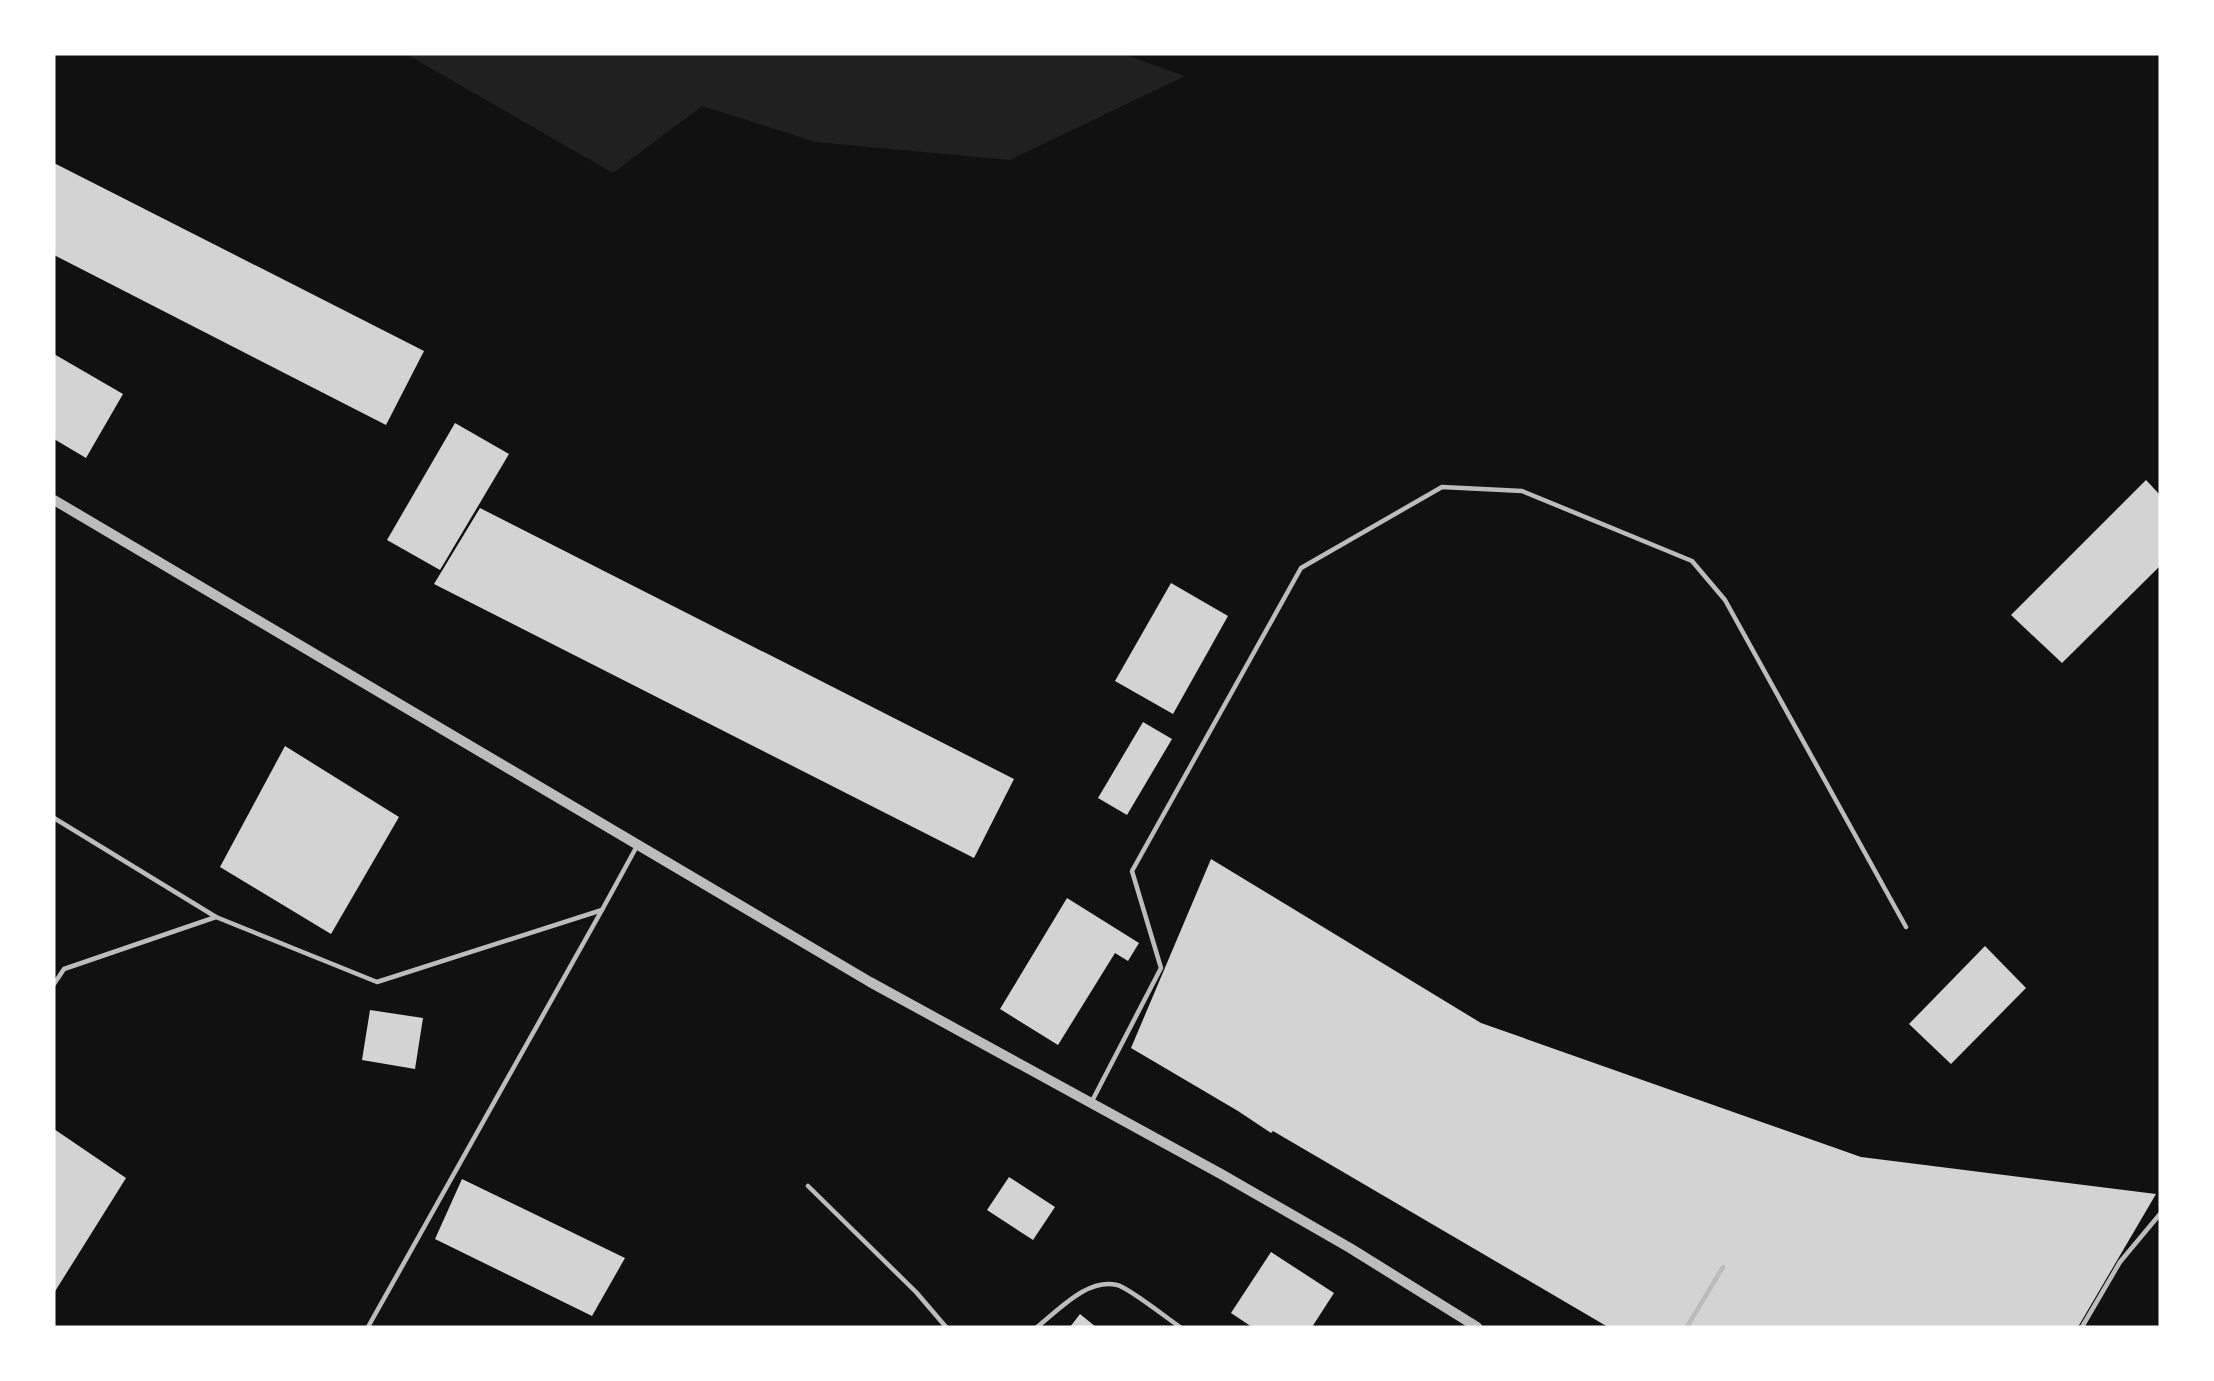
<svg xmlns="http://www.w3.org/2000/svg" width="2214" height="1381" font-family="'Noto Sans',sans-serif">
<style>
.green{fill:#202020}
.building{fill:#d3d3d3}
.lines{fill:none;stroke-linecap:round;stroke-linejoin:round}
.service{stroke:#bcbcbc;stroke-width:4.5}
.tertiary{stroke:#bcbcbc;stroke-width:10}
</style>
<rect width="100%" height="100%" fill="#111"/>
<polygon class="green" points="406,54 1123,54 1185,76 1010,160 816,142 702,106 613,173"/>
<g class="building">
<polygon points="54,163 424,351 386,425 54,255"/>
<polygon points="54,354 123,394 86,458 54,439"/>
<polygon points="455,423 509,454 440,570 387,540"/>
<polygon points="2146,480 2160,495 2160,566 2062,663 2011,615"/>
<polygon points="480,508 1014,779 974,858 434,584"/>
<polygon points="1171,583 1228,616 1173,714 1115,681"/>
<polygon points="1143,722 1172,739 1127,815 1098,798"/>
<polygon points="285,746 399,817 331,934 220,867"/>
<polygon points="1211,859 1481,1023 1861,1157 2156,1194 2078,1327 1608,1327 1273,1131 1271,1133 1238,1111 1131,1048"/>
<polygon points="1067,898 1139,943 1128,961 1115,953 1058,1045 1000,1009"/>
<polygon points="1985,946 2026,988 1951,1064 1909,1024"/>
<polygon points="370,1010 423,1018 415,1069 362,1060"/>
<polygon points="54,1129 126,1178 54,1293"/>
<polygon points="1009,1177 1055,1207 1033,1240 987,1210"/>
<polygon points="462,1179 625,1258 592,1316 435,1239"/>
<polygon points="1271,1252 1334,1293 1312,1327 1252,1327 1231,1313"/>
<polygon points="1080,1314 1096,1327 1070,1327"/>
</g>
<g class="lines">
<g class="service">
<polyline points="54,818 216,917 377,982 602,910 637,846"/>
<polyline points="54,984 64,969 216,917"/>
<polyline points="1091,1103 1161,968 1132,871 1301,568 1442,487 1522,491 1692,561 1725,600 1906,927"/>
<polyline points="808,1186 916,1292 946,1327"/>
<polyline points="368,1327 602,910"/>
<path d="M1037,1327c22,-17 50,-49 80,-42 11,2 51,34 63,42"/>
<polyline points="1687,1327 1723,1267"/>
<polyline points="2082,1327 2120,1262 2160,1214"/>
</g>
<polyline class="tertiary" points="54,500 870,982 1221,1174 1350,1248 1477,1327"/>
</g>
<rect width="2214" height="1381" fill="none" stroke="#ffffff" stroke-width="111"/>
</svg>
